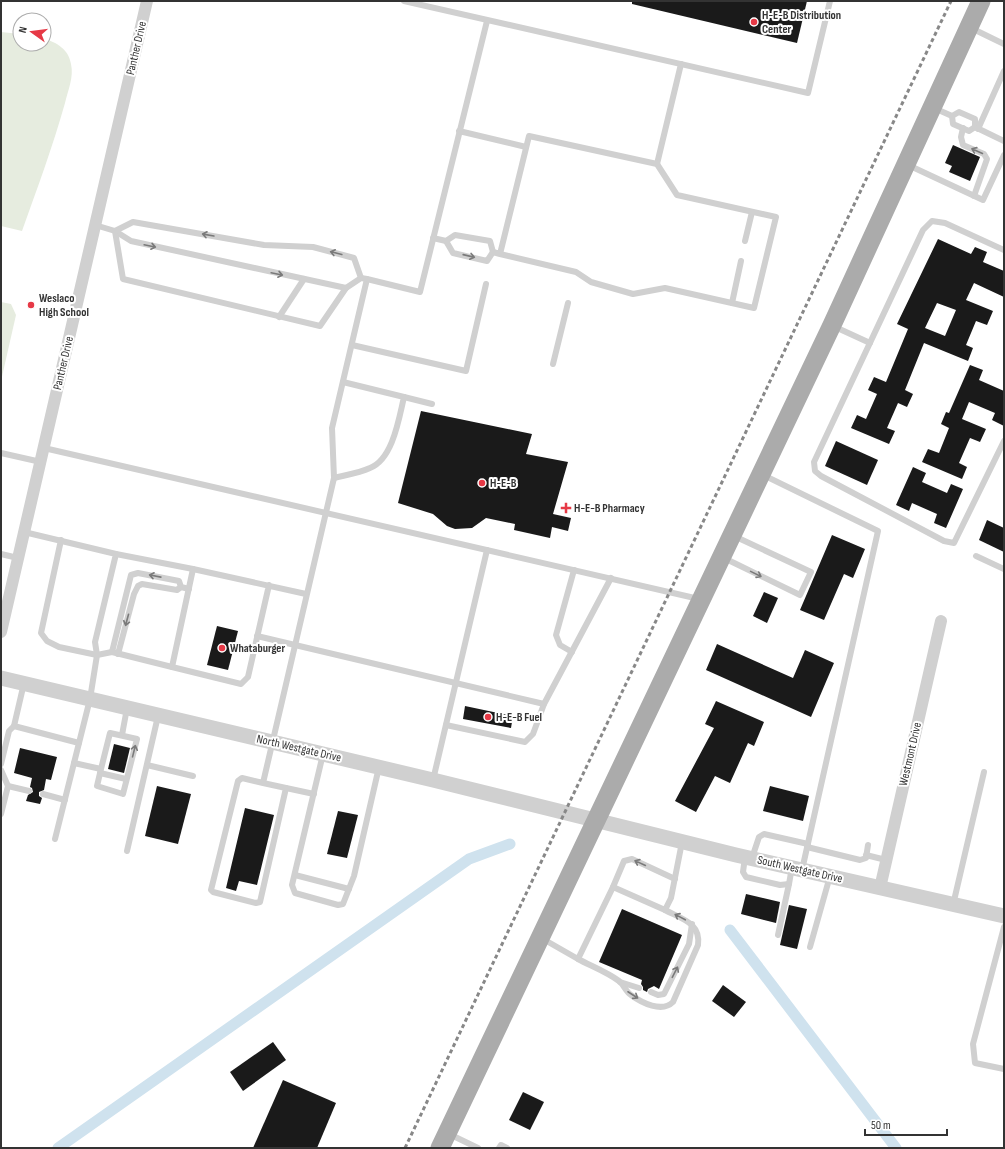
<svg xmlns="http://www.w3.org/2000/svg" width="1005" height="1149" font-family="'Sofia Sans Condensed',sans-serif">
<style>
.green{fill:#e6ecdf}
.lines{fill:none;stroke-linecap:round;stroke-linejoin:round}
.canal{stroke:#cfe2ee;stroke-width:11}
.building{fill:#1a1a1a;fill-rule:evenodd}
.service{stroke:#d0d0d0;stroke-width:6}
.minor{stroke:#d0d0d0;stroke-width:12}
.tertiary{stroke:#d0d0d0;stroke-width:15}
.primary{stroke:#ababab;stroke-width:19}
.rail{stroke:#888;stroke-width:3;stroke-dasharray:4 3;stroke-linecap:butt}
.oneway{stroke:#7a7a7a}
.poi-dot{fill:#e63946;stroke:#fff;stroke-width:1.5}
.labels{text-anchor:middle;stroke-width:4;stroke-linejoin:round;paint-order:stroke}
.poi-label{font-size:12px;font-weight:bold;fill:#333;stroke:#fff;text-anchor:start}
.street-label{font-size:12px;fill:#333;stroke:#fff}
</style>
<rect width="100%" height="100%" fill="#fff"/>
<g class="green">
<path d="M1,32l19,2v10h24v-5c13,3 25,11 27,25 3,13 -3,26 -6,39 -12,43 -28,86 -43,128l-21,-5z"/>
<polygon points="1,302 11,304 16,315 1,381"/>
</g>
<g class="lines">
<g class="canal">
<polyline points="730,930 896,1148"/>
<polyline points="58,1148 469,859 510,844"/>
</g>
</g>
<g class="building">
<polygon points="632,1 807,1 797,43 632,4"/>
<polygon points="953,145 980,157 970,181 949,172 952,166 945,163"/>
<path d="M938,239l33,15 4,-7 12,5 -4,10 21,9v26l-30,-14 -8,17 27,11 -6,14 -11,-4 -10,24 7,3 -5,13 -44,-18 -19,47 8,4 -6,13 -9,-4 -11,25 8,3 -6,13 -38,-16 6,-13 9,4 11,-25 -9,-4 6,-13 12,5 22,-53 -11,-5zM937,303l19,7 -11,26 -20,-8z"/>
<polygon points="970,365 983,370 979,380 1004,391 1004,426 992,420 995,413 969,402 962,419 986,429 980,442 970,438 959,463 967,467 962,479 922,462 928,449 939,453 949,428 941,424 946,412 949,413"/>
<polygon points="421,411 532,434 526,454 568,462 553,514 571,518 568,531 552,527 550,538 514,530 515,524 486,518 472,528 455,529 447,526 433,514 398,503"/>
<polygon points="836,441 878,460 867,485 825,466"/>
<polygon points="913,467 926,473 922,482 947,493 951,484 963,489 946,528 934,523 937,514 912,503 909,511 896,505"/>
<polygon points="987,520 1004,528 1004,552 979,540"/>
<polygon points="832,535 865,549 853,578 844,574 824,620 800,610"/>
<polygon points="764,592 778,598 767,623 753,616"/>
<polygon points="217,626 238,631 228,670 207,665"/>
<polygon points="717,644 793,678 805,650 834,663 811,717 706,670"/>
<polygon points="716,701 764,722 754,746 748,743 730,783 715,776 696,812 675,801 714,728 705,724"/>
<polygon points="465,706 513,716 511,728 463,719"/>
<polygon points="114,744 130,748 124,773 108,769"/>
<polygon points="20,748 57,757 51,780 46,779 44,790 39,792 39,796 42,798 40,804 26,801 28,795 33,792 32,788 30,787 32,778 14,773"/>
<polygon points="157,786 191,794 178,844 145,836"/>
<polygon points="770,786 809,796 803,821 763,811"/>
<polygon points="245,808 274,815 257,885 239,881 236,891 226,888"/>
<polygon points="338,811 358,815 347,858 327,854"/>
<polygon points="746,894 780,902 776,923 741,914"/>
<polygon points="789,905 807,909 797,949 780,945"/>
<polygon points="622,909 682,935 659,989 654,986 648,989 647,992 643,990 643,987 641,984 642,980 599,962"/>
<polygon points="723,985 746,1002 734,1017 712,1001"/>
<polygon points="273,1042 286,1060 243,1091 230,1072"/>
<polygon points="283,1080 336,1103 317,1148 253,1148"/>
<polygon points="523,1092 544,1102 530,1130 509,1120"/>
</g>
<g class="lines">
<g class="service">
<polyline points="404,1 808,93 830,1"/>
<polyline points="971,28 1004,44"/>
<polyline points="934,108 952,116"/>
<polyline points="952,116 959,112 975,119 975,127"/>
<polyline points="952,116 953,124 969,131 975,127"/>
<polyline points="975,127 1004,141"/>
<polyline points="963,128 961,137 963,145 984,154 987,159 974,196"/>
<polyline points="978,129 1004,71"/>
<polyline points="459,131 526,147"/>
<polyline points="657,164 681,64"/>
<polyline points="908,165 983,200 1004,155"/>
<polyline points="95,225 115,231 131,241 346,288 361,278 367,279 332,428 334,478 263,783 242,778 238,781 211,890 213,892 256,903 260,902 286,788 263,783"/>
<polyline points="115,231 123,279 320,326 346,288"/>
<polyline points="115,231 133,222 264,245 313,247 354,258 361,278"/>
<polyline points="433,238 446,241 455,235 490,241 493,252"/>
<polyline points="446,241 453,253 487,261 493,252"/>
<polyline points="745,241 752,212"/>
<polyline points="1004,250 945,223 932,221 923,230 814,462 815,471 821,476 944,541 954,543 1004,441"/>
<polyline points="493,252 500,254 576,272 591,282 633,294 665,288 754,308 776,217 677,195 657,164 529,136 500,254"/>
<polyline points="367,279 420,292 487,21"/>
<polyline points="732,303 741,261"/>
<polyline points="279,317 304,279"/>
<polyline points="833,326 870,343"/>
<polyline points="352,345 466,371 486,284"/>
<polyline points="553,364 568,303"/>
<polyline points="404,397 432,404"/>
<polyline points="44,448 699,599"/>
<polyline points="1,453 41,462"/>
<polyline points="763,475 878,531 802,870"/>
<path d="M334,478c12,-3 25,-5 36,-10 23,-9 29,-50 34,-71l-61,-15"/>
<polyline points="24,532 116,554 95,642 97,655 90,699 55,839"/>
<polyline points="61,540 41,633 47,641 59,647 97,655 112,652 172,667"/>
<polyline points="1,554 18,558"/>
<polyline points="116,554 193,569"/>
<polyline points="976,556 1004,569"/>
<polyline points="724,558 800,595 811,572 734,536"/>
<polyline points="269,585 248,677 241,684 172,667 193,569 306,594"/>
<polyline points="257,636 544,704"/>
<polyline points="112,652 131,575 138,573 179,581 181,587 189,589"/>
<polyline points="572,652 560,645 556,635 574,570"/>
<polyline points="118,654 134,594 138,586 142,584 177,590 181,587"/>
<polyline points="24,683 14,726 79,743"/>
<polyline points="446,725 525,742 533,734 544,704 611,578"/>
<polyline points="122,735 127,708"/>
<polyline points="323,754 292,885 295,893 338,905 343,904 354,876 379,767"/>
<polyline points="74,763 101,769 110,733 137,739 123,794 97,786 101,769"/>
<polyline points="1,764 9,731 14,726"/>
<polyline points="147,765 193,776"/>
<polyline points="1,770 8,786 1,814"/>
<polyline points="100,773 126,779"/>
<polyline points="433,780 487,550"/>
<polyline points="8,786 29,791"/>
<polyline points="286,788 314,794"/>
<polyline points="43,794 65,800"/>
<polyline points="807,847 860,860 866,858 868,845"/>
<polyline points="127,851 158,716"/>
<polyline points="866,855 886,860"/>
<polyline points="745,857 743,872 746,877 780,885 789,884 792,867"/>
<polyline points="752,858 759,837 764,834 808,844"/>
<polyline points="295,875 349,889"/>
<polyline points="613,887 624,861 632,859 675,879"/>
<polyline points="953,905 984,772"/>
<polyline points="1004,927 973,1044 975,1063 1004,1069"/>
<polyline points="778,935 789,884"/>
<polyline points="543,939 578,959 613,887 665,910 671,898 682,842"/>
<polyline points="810,947 830,876"/>
<path d="M578,959c13,7 29,13 41,22 5,4 7,11 12,14 11,8 31,18 42,7l25,-57c3,-22 -16,-26 -33,-35"/>
<polyline points="620,982 639,988"/>
<polyline points="651,992 658,995 664,994 689,944 692,924"/>
<polyline points="449,1134 478,1148"/>
<polyline points="499,1148 501,1145 507,1148"/>
</g>
<g class="minor">
<polyline points="1,632 147,1"/>
<polyline points="880,888 941,621"/>
</g>
<polyline class="tertiary" points="1,678 433,780 736,855 1004,916"/>
<polyline class="primary" points="440,1148 832,325 981,1"/>
<polyline class="rail" points="405,1148 951,1"/>
</g>
<defs><path id="oneway-shaft" d="M-6 0H5M1.5-3L5.5 0L1.5 3" fill="none" stroke-width="1.6" stroke-linecap="round" stroke-linejoin="round"/></defs>
<g class="oneway">
<use href="#oneway-shaft" transform="translate(977 151) rotate(-156)"/>
<use href="#oneway-shaft" transform="translate(208 235) rotate(-170)"/>
<use href="#oneway-shaft" transform="translate(150 246) rotate(12)"/>
<use href="#oneway-shaft" transform="translate(336 253) rotate(-166)"/>
<use href="#oneway-shaft" transform="translate(469 256) rotate(13)"/>
<use href="#oneway-shaft" transform="translate(277 274) rotate(12)"/>
<use href="#oneway-shaft" transform="translate(756 574) rotate(26)"/>
<use href="#oneway-shaft" transform="translate(155 576) rotate(-169)"/>
<use href="#oneway-shaft" transform="translate(127 620) rotate(105)"/>
<use href="#oneway-shaft" transform="translate(134 751) rotate(-76)"/>
<use href="#oneway-shaft" transform="translate(640 863) rotate(-155)"/>
<use href="#oneway-shaft" transform="translate(680 917) rotate(-152)"/>
<use href="#oneway-shaft" transform="translate(675 972) rotate(-63)"/>
<use href="#oneway-shaft" transform="translate(633 995) rotate(33)"/>
</g>
<g class="poi-dot">
<circle cx="754" cy="22" r="4"/>
<circle cx="31" cy="305" r="4"/>
<circle cx="482" cy="483" r="4"/>
<path d="M564 502h4v4h4v4h-4v4h-4v-4h-4v-4h4z"/>
<circle cx="222" cy="648" r="4"/>
<circle cx="488" cy="717" r="4"/>
</g>
<g class="labels">
<g class="poi-label">
<text x="762" y="19">H-E-B Distribution<tspan x="762" dy="14">Center</tspan></text>
<text x="39" y="302">Weslaco<tspan x="39" dy="14">High School</tspan></text>
<text x="490" y="487">H-E-B</text>
<text x="574" y="512">H-E-B Pharmacy</text>
<text x="230" y="652">Whataburger</text>
<text x="496" y="721">H-E-B Fuel</text>
</g>
<g class="street-label">
<text transform="translate(136 48) rotate(-77)" y="4">Panther Drive</text>
<text transform="translate(63 363) rotate(-77)" y="4">Panther Drive</text>
<text transform="translate(299 748) rotate(13)" y="4">North Westgate Drive</text>
<text transform="translate(910 754) rotate(-77)" y="4">Westmont Drive</text>
<text transform="translate(800 869) rotate(13)" y="4">South Westgate Drive</text>
</g>
</g>
<rect width="1005" height="1149" fill="none" stroke="#333333" stroke-width="4"/>
<g transform="translate(32 32) rotate(284)"><circle r="19" fill="#ffffff" stroke="#adadad"/>
<path d="M0-3L7 15L0 10L-7 15Z" fill="#e63946"/>
<text y="-6" font-size="11" font-weight="bold" text-anchor="middle" fill="#333333">N</text>
</g>
<path d="M865 1129v6h82v-6" fill="none" stroke="#333333" stroke-width="2"/>
<text x="871" y="1129" font-size="12" fill="#333333" stroke="#ffffff" stroke-width="3" paint-order="stroke">50 m</text>
</svg>
